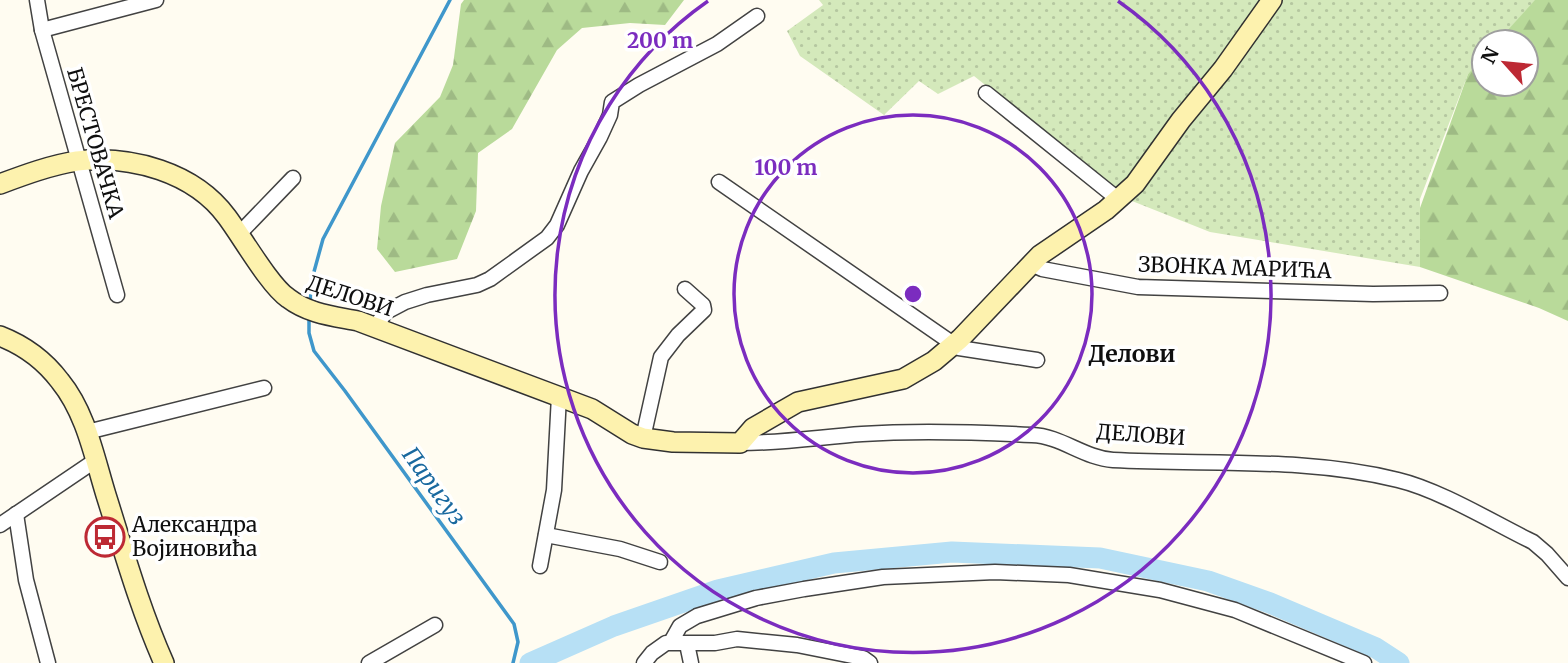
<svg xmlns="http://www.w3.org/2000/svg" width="1568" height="663" font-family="Merriweather,serif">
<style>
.grass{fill:url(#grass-dots)}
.forest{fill:url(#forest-firs)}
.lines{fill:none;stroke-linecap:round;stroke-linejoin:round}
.stream{stroke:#3f97cb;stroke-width:3.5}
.river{stroke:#b7e0f5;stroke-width:21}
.street-casing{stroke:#424242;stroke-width:17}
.secondary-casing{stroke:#313131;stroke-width:22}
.street{stroke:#fff;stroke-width:14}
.secondary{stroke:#fdf2ae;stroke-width:19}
.ring{fill:none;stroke:#7b2cbf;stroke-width:3.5}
.labels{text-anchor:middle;stroke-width:7;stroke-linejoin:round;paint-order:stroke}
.street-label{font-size:21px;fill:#0f0f0f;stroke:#fff}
.poi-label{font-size:21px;fill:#0f0f0f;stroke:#fff;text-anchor:start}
.neighbourhood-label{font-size:23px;font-weight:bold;fill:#0f0f0f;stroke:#fff}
.water-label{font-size:23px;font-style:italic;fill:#19699f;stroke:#fff}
.centre{fill:#7b2cbf;stroke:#fff;stroke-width:3.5}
.ring-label{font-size:21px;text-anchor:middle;font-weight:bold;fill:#7b2cbf;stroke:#fff;stroke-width:7;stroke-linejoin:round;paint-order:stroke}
</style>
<defs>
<pattern id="grass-dots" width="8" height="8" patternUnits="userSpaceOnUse" patternTransform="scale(1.75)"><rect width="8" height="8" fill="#d4e9bb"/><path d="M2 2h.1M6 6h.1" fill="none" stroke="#b5c7a0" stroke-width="1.8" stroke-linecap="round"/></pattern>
<pattern id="forest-firs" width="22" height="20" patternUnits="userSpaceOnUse" patternTransform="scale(1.75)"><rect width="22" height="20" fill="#b9da9a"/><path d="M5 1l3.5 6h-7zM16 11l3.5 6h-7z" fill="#9eba84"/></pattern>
</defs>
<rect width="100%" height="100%" fill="#fffcf1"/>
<polygon class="grass" points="819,0 1536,0 1498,42 1484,42 1484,57 1468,74 1420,199 1420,267 1210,232 1127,199 974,76 938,94 919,81 884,115 800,56 787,31 823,5"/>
<g class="forest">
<polygon points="464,0 684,0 665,25 630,23 582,28 557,50 512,129 478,153 476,211 457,259 395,272 377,249 381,206 395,143 440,97 453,65 461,4"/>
<polygon points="1535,0 1568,0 1568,321 1539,308 1420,267 1420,208 1468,74 1484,56 1484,84 1526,84 1526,42 1497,42"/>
</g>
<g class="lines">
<g class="stream">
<polyline points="310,304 312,279 323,239 450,0"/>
<polyline points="309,315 309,333 314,351 345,391 514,624 518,642 513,663"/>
</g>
<polyline class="river" points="530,663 614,626 718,590 834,563 952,552 1100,558 1208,581 1270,603 1376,648 1399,663"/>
<g class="street-casing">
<g id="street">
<polyline points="37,0 42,30 117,295"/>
<polyline points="42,30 156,0"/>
<polyline points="986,93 1119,200"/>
<polyline points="719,182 959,348 1037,360"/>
<polyline points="239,234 293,178"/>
<polyline points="1031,264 1042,269 1138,287 1373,294 1440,293"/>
<polyline points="375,327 386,312 405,302 427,295 477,285 490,279 547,238 557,225 581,171 600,137 610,115 612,102 639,85 717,44 757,16"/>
<polyline points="87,432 264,388"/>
<polyline points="643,438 661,357 678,335 704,310 703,305 685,289"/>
<path d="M740,443c42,0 81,-6 122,-9 56,-4 114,-2 170,1 29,1 52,23 81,25 95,5 192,-3 285,20 42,10 96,43 135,62l14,12 21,24"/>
<polyline points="16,514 26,580 48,663"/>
<polyline points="0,525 96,460"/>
<polyline points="546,535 620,549 660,562"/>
<polyline points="540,566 554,490 559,396"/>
<polyline points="671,642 680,626 697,616 756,598 804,589 883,577 995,572 1069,575 1160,590 1235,610 1364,663"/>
<polyline points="687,644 691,663"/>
<polyline points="369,663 435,625"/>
<polyline points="644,663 652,653 666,643 715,643 737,639 797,645 863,658 870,663"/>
</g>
</g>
<g class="secondary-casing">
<g id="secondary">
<path d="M0,184c24,-9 51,-19 77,-23 54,-6 117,11 150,56 15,20 43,69 61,81 21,16 45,18 70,23l234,88 40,25 11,4 30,4 67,1 13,-15 45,-26 105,-23 31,-18 26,-22 80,-84 66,-45 29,-26 46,-64 42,-51 49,-69"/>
<path d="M0,336c23,9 45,25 60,45 26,32 34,75 46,114 18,57 34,114 58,168"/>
</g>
</g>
<use href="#street" class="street"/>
<use href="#secondary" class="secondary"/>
</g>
<g class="ring">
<circle cx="913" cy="294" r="179"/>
<path d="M1118 1A358 358 0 1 1 708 1"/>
</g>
<defs>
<g id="bus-ring" transform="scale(2.0125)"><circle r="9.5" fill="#fff" stroke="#bd2934" stroke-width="1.5"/><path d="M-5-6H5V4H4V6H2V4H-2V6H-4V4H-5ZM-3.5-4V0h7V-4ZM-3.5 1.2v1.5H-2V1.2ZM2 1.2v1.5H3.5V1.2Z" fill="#bd2934"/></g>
</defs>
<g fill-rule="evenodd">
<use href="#bus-ring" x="105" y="537"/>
</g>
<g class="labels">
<g class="street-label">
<text transform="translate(95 143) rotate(74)" y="7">БРЕСТОВАЧКА</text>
<text transform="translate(1235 268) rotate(2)" y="7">ЗВОНКА МАРИЋА</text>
<text transform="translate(350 296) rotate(18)" y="7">ДЕЛОВИ</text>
<text transform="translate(1141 435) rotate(4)" y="7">ДЕЛОВИ</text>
</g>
<g class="poi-label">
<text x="132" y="532">Александра<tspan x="132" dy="24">Војиновића</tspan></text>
</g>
<g class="neighbourhood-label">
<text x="1132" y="362">Делови</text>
</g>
<g class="water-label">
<text transform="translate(434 486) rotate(54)" y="8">Паригуз</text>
</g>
</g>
<circle cx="913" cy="294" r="10" class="centre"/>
<g class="ring-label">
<text x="660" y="48">200 m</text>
<text x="786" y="175">100 m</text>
</g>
<g transform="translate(1505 63) rotate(297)"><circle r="33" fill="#ffffff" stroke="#9f9f9f" stroke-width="2"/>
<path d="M0-5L12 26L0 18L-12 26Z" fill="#bd2934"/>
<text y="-10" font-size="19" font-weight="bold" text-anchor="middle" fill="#0f0f0f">N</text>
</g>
</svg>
